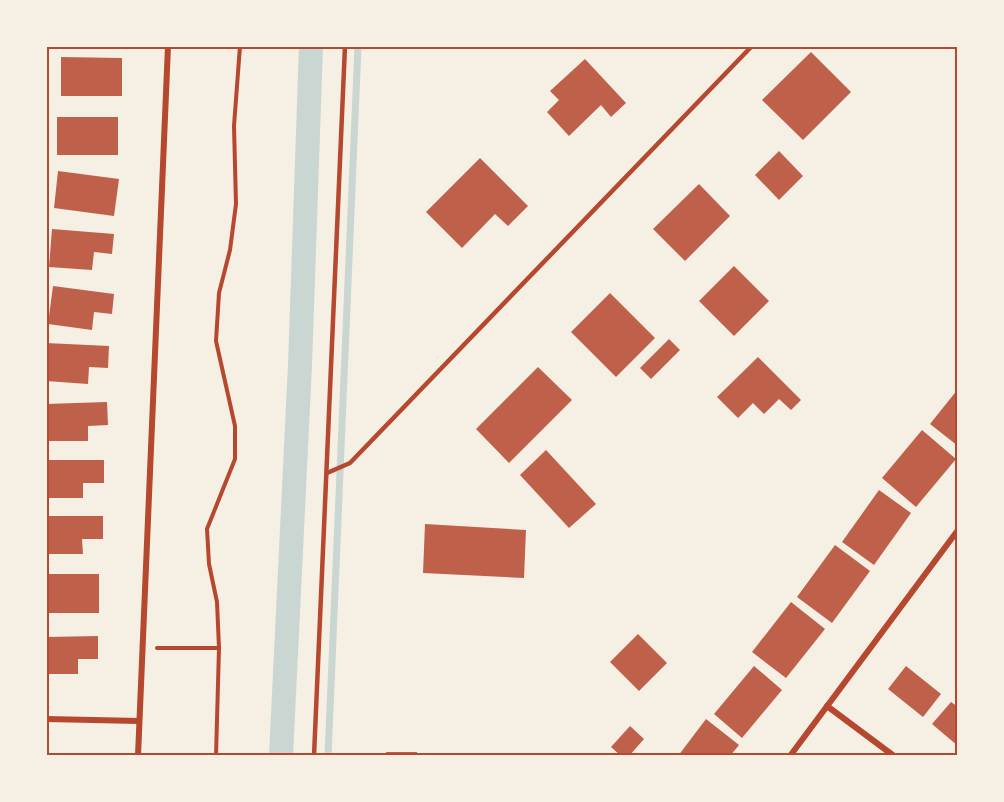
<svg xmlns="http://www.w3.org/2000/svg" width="1004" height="802" font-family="Mulish,sans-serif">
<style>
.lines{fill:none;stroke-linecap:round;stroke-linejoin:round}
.stream{stroke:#c9d6d2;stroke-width:7}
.canal{stroke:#c9d6d2;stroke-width:24}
.building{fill:#bf614a}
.path{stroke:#b5482f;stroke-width:4}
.service{stroke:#b5482f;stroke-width:4.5}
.minor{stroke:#b5482f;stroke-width:6}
.neatline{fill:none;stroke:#b5482f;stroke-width:2}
</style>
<rect width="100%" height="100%" fill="#f6efe4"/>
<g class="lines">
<polyline class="stream" points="328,756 358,46"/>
<polyline class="canal" points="281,756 300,365 311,46"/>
</g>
<g class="building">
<polygon points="811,52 851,92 803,140 762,100"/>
<polygon points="61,57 122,58 122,96 61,96"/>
<polygon points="585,59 626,103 611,117 601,105 569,136 547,112 559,100 550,91"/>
<rect x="57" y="117" width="61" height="38"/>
<polygon points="779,151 803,176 779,200 755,175"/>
<polygon points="480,158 528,206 508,226 495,214 462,248 426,212"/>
<polygon points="58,171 119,179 114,216 54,208"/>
<polygon points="699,184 730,216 685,261 653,229"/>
<polygon points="52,229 114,234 112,254 94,252 92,270 49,267"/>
<polygon points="734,266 769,301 734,336 699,301"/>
<polygon points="53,286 114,294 112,314 94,312 92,330 48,324"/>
<polygon points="610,293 655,338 616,377 571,332"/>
<polygon points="669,339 680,350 651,379 640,368"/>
<polygon points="46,343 109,346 108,368 89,367 88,384 46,381"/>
<polygon points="758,357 801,400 791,410 779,399 764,414 753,403 738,418 717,397"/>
<polygon points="538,367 572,400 509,463 476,429"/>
<polygon points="958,389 958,446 930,424"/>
<polygon points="107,402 108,425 88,426 88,441 46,441 46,404"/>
<polygon points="922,430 956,459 916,507 882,478"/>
<polygon points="546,450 596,504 569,528 520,475"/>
<polygon points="46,460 104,460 104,483 83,483 83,498 46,498"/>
<polygon points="879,490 911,513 874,565 842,542"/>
<polygon points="46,516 103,516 103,539 82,539 83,554 46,554"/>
<polygon points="425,524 526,530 524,578 423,573"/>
<polygon points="835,545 870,571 832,623 797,597"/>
<rect x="46" y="574" width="53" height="39"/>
<polygon points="791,602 825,629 786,678 752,652"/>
<polygon points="638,634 667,663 639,691 610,662"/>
<polygon points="98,636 98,659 78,659 78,674 46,674 46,637"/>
<polygon points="754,666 782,690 742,738 714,714"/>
<polygon points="906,666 941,694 923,717 888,689"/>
<polygon points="951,702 958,707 958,746 932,724"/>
<polygon points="706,719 739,745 730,756 678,756"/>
<polygon points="630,726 644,739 629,756 621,756 611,747"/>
<rect x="386" y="752" width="31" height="4"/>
</g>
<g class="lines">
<g class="path">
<polyline points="157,648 219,648"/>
<polyline points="216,756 219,648 217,602 209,564 207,529 235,459 235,426 216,341 219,293 230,250 236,204 234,126 240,46"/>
</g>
<g class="service">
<polyline points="327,473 350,463 752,46"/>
<polyline points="314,756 345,46"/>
</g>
<g class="minor">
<polyline points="827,706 894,756"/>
<polyline points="46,719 139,721"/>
<polyline points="138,756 168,46"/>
<polyline points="790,756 958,530"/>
</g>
</g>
<rect width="1004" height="802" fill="none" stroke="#f6efe4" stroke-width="96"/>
<rect x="48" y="48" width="908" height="706" class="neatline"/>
</svg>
